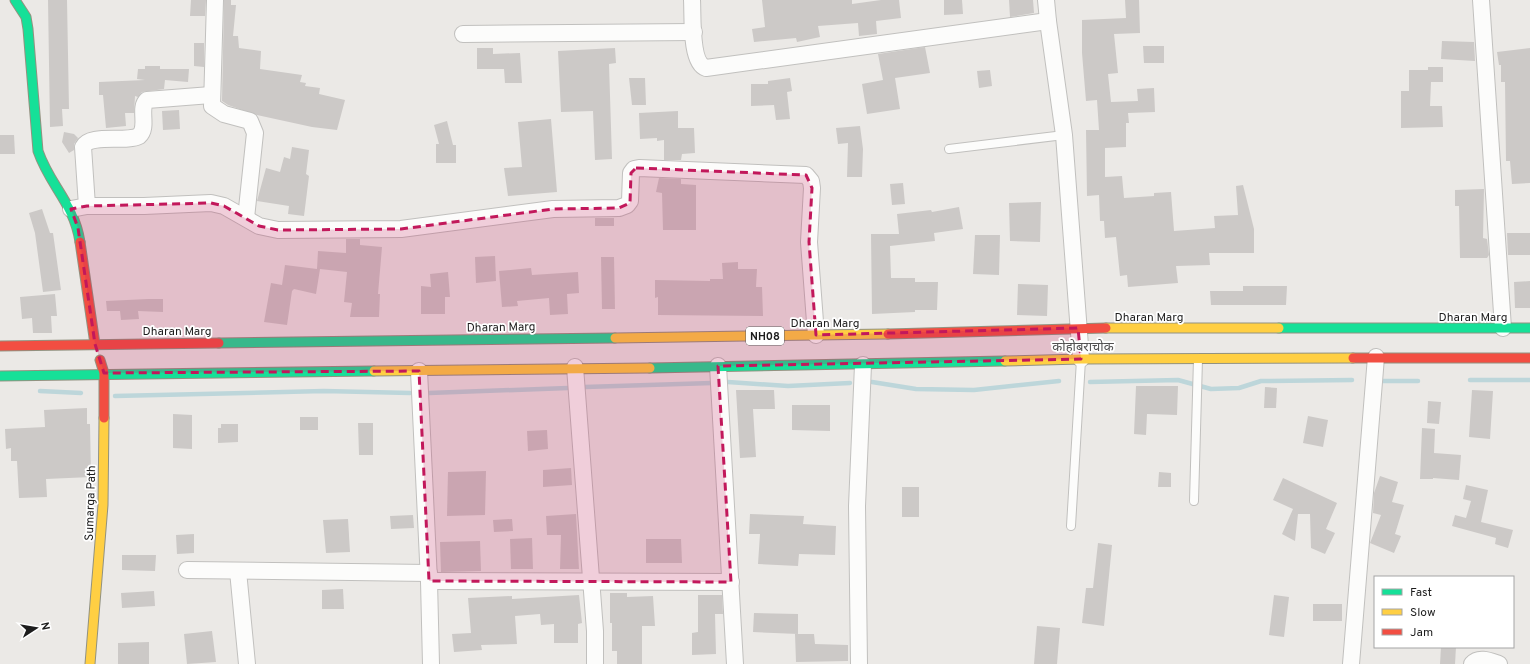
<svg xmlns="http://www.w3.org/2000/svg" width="1530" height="664" font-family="Overpass,'Noto Sans Devanagari',sans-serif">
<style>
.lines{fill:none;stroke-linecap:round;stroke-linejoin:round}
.stream{stroke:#bdd6da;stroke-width:4.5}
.building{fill:#ccc9c7}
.lane-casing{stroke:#c1c0be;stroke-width:10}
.street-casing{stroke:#c1c0be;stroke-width:18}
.fast-casing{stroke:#929280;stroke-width:11}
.slow-casing{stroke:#929280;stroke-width:11}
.jam-casing{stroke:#929280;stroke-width:11}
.lane{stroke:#fcfcfb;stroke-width:8}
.street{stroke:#fcfcfb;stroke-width:16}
.fast{stroke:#16e098;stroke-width:9}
.slow{stroke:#ffcf43;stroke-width:9}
.jam{stroke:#f24e42;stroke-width:9}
.marked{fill:#c2185b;fill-opacity:0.2;stroke:#c2185b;stroke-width:3;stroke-dasharray:8 5;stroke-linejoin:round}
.labels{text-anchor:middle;stroke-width:3.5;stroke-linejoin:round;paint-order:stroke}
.shield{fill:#fff;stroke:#616161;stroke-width:1}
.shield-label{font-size:11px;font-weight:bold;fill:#1d1d1d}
.street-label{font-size:12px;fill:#1d1d1d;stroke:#fff}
.neighbourhood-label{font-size:13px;fill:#505050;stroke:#fff}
</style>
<rect width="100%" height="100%" fill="#ebe9e6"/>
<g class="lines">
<g class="stream">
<polyline points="1470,380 1530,380"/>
<polyline points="1376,381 1418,381"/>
<polyline points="728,382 788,386 850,383"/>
<polyline points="872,382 916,389 974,390 1059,381"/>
<polyline points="1090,382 1178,380 1211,389 1239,388 1261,381 1352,380"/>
<polyline points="585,387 712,383"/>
<polyline points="40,391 81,393"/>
<polyline points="429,393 568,388"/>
<polyline points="115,396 324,391 410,393"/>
</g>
</g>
<g class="building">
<polygon points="48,0 67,0 69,109 62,109 63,126 50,127"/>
<polygon points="191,0 206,0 205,16 190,16"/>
<polygon points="224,0 231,0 231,5 236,5 233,36 238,36 239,48 261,51 260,69 302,75 300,82 306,83 305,86 320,88 319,94 345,100 337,130 312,127 257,115 228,105 222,101"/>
<polygon points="762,0 852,0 852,4 881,0 899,0 901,18 876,21 877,34 859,36 858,23 818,26 820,37 797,42 796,38 754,42 752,29 765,27"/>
<polygon points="944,0 962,0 963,14 944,15"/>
<polygon points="1009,0 1033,0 1034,13 1010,17"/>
<polygon points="1125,0 1139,0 1140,33 1114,34 1118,73 1108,74 1111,102 1138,101 1137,89 1154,88 1155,112 1128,113 1129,123 1126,123 1126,147 1105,148 1105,177 1122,176 1124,198 1154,196 1154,193 1171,192 1174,231 1215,228 1214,216 1238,215 1236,186 1243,185 1254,229 1254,253 1209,253 1210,265 1176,266 1178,283 1128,287 1127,275 1120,276 1116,237 1105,238 1104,221 1100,221 1099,195 1087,196 1086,130 1099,130 1097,100 1086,101 1082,53 1082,20 1126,18"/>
<polygon points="1442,41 1474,42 1475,61 1441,59"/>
<polygon points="194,43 204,43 204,67 194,66"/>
<polygon points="1143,46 1164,46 1164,63 1144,63"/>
<polygon points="925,47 930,73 895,78 900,109 867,114 862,84 883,80 878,54"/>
<polygon points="477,48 493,48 493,54 520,53 522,83 505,83 504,69 477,69"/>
<polygon points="615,48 616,63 609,64 612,159 595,160 593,111 561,112 558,51"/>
<polygon points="1530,48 1530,183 1512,184 1510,161 1506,161 1505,82 1501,82 1501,65 1499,65 1497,52"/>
<polygon points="145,66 160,66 160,69 189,69 188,82 165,80 164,89 142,92 138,97 135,96 134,113 125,113 126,126 106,128 103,95 99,95 99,82 145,80 137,79 138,69 145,69"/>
<polygon points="1428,67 1443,67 1443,82 1431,82 1430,106 1442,106 1443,127 1401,128 1401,91 1409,91 1409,70 1428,70"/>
<polygon points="990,70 992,86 979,88 977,71"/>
<polygon points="629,78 645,78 646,105 632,105"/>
<polygon points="790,78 792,91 787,92 790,119 776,120 774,105 751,106 751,84 768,84 768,81"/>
<polygon points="179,110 180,129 163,130 162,111"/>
<polygon points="678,111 678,128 694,128 695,153 682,154 681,160 664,160 664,140 657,141 657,138 640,139 639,113"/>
<polygon points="551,119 557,192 508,196 504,168 522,167 518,122"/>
<polygon points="447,121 453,145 456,145 456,163 436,163 436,144 439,144 434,125"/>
<polygon points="860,126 863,149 862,177 847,177 848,143 838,144 836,128"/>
<polygon points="64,132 74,134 78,138 74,144 74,150 69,153 62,142"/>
<polygon points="0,135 14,135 15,154 0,154"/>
<polygon points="292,147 309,150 306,174 309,176 304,216 288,214 289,206 257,201 266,168 280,172 284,157 290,159"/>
<polygon points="659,178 681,179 681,184 696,185 696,230 663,230 662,193 656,192"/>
<polygon points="903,183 905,204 892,205 890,184"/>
<polygon points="1484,189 1483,238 1487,239 1489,255 1487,258 1460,258 1459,206 1455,206 1455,190"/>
<polygon points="1041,202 1040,242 1010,241 1009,203"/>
<polygon points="959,207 963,229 934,233 935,241 890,246 891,278 915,278 915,282 938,282 937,310 915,310 915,312 872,314 871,234 899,234 897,214 931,210 932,212"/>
<polygon points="42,209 50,233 53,233 61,290 43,292 35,233 29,213"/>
<rect x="595" y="218" width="19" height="8"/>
<polygon points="1507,233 1530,233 1530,255 1508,255"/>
<polygon points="975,235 1000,235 999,275 973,274"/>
<polygon points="346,239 360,239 360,245 382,247 378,294 380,294 379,317 350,317 352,303 344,302 347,272 320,269 316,294 294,289 292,291 287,325 264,322 271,283 282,285 285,265 317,269 318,251 346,253"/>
<polygon points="495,256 496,281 476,283 475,257"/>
<polygon points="601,257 614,257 615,309 602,309"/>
<polygon points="738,262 738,269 757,269 756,287 762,287 763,316 658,315 658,297 655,298 655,280 710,281 710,279 723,279 722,263"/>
<polygon points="531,268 532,275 578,272 579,293 567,294 568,314 550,315 549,298 517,301 518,306 502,307 499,271"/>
<polygon points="448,272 450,297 445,297 445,314 421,314 421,286 431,287 430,274"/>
<polygon points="1530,281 1530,308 1515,308 1514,282"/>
<polygon points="1018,284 1048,285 1047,316 1017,315"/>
<polygon points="1243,286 1287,286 1286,305 1211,305 1210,291 1243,291"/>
<polygon points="55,294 57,316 51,316 52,333 33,333 32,318 22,319 20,297"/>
<polygon points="148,299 163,299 163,312 138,311 139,319 121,320 120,311 107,311 106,301"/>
<polygon points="1136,386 1178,386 1177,415 1147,414 1146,435 1134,434"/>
<polygon points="1265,387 1277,388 1276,408 1264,408"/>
<polygon points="736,390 774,390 775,409 753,409 756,457 740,458"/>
<polygon points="1472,390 1493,391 1490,439 1469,437"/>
<polygon points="1428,401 1441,402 1439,424 1427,423"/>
<polygon points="792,405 830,405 830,431 792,430"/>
<polygon points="87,408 87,424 90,424 91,477 46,479 47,497 19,498 17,461 11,461 11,448 6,449 5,429 45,427 44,410"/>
<polygon points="173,414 192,415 192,449 173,448"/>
<polygon points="1308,416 1328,420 1323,447 1303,443"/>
<rect x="300" y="417" width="18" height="13"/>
<polygon points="358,423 373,423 373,455 359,455"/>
<polygon points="221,424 238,424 238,442 218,443 218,428 221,428"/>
<polygon points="1422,428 1435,429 1434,453 1461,455 1459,480 1433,478 1433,479 1420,479"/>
<polygon points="547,430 548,449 528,451 527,431"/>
<polygon points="571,468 572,485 543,487 543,470"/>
<polygon points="486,471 485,515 447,516 448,472"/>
<polygon points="1159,472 1171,473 1171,487 1158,487"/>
<polygon points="1380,476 1398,482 1392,502 1404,505 1395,534 1401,536 1394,553 1370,543 1381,515 1373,513 1374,493"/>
<polygon points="1283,478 1337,503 1326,529 1335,533 1325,554 1311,548 1310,514 1298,514 1295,541 1282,534 1293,509 1273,500"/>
<polygon points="1466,485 1488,490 1481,522 1513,530 1508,548 1495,544 1496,538 1452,526 1455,515 1466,518 1471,501 1463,499"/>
<rect x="902" y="487" width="17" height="30"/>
<polygon points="576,514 579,569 560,569 561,535 547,535 546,516"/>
<polygon points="750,514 804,516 803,524 836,526 835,555 799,554 798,566 758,564 760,534 749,534"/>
<polygon points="413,515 414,528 391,529 390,516"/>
<polygon points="348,519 350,552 326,553 323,520"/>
<polygon points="512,519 513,531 494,532 493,520"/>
<polygon points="194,534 194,553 177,554 176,535"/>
<polygon points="532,538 533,569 511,569 510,539"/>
<polygon points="646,539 681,539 682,563 646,563"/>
<polygon points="480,541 481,571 441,572 440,542"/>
<polygon points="1098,543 1112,545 1104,626 1082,623 1086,588 1093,588"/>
<polygon points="122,555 156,555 155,571 122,570"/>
<polygon points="343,589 344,609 322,609 322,590"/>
<polygon points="154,591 155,606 122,608 121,593"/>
<polygon points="610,593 627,593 627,597 653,596 655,626 642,626 642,664 617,664 617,651 612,651 612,623 610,623"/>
<polygon points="579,595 582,623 578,624 578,643 554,643 554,624 541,625 540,614 515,616 517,644 481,645 482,650 454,652 452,634 471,633 468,598 512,596 512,599"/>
<polygon points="698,595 722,595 723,614 715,614 716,654 692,655 692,633 698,632"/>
<polygon points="1274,595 1289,597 1284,637 1269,635"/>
<rect x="1313" y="604" width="29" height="17"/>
<polygon points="754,613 798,614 798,634 753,632"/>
<polygon points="1037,626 1060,628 1057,664 1034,664"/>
<polygon points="212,631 216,662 187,664 184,634"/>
<polygon points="795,634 814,634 815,644 848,645 848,661 796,662"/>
<polygon points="149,642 149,664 118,664 118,643"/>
<polygon points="1441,647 1456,647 1455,664 1440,664"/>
</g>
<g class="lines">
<g class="lane-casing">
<g id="lane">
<polyline points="949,149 1064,135"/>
<polyline points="1194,501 1198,359"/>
<polyline points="1071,526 1081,360"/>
</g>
</g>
<g class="street-casing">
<g id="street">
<polyline points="215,0 212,106 224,114 250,121 255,133 246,218"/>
<path d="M692,0c1,15 -2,63 14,68l342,-47"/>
<polyline points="1046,0 1048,21 1064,135 1081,359"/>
<polyline points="1481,0 1503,328"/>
<polyline points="463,34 694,32"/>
<path d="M87,206l-4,-59c7,-14 42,-4 56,-11 10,-9 -1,-28 8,-36l64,-5"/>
<polyline points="71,209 87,206 144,206 211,203 224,206 259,226 278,230 401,229 553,209 619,208 627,205 630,201 631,173 634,169 639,168 806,175 811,181 812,188 809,242 816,335"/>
<polyline points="718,366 735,664"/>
<polyline points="575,367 595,631 595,664"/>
<polyline points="419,371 429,581 431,664"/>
<polyline points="187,570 429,573"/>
<polyline points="238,571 247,664"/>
<polyline points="429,581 731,582"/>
<polyline points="859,664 857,506 863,365"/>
<polyline points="1351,664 1376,357"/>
<path d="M1472,664c7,-8 18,-3 27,0"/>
</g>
</g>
<g class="fast-casing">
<g id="fast">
<path d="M15,0l11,17 2,12 10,122c12,35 36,52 42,91"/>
<polyline points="1279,328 1530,328"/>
<polyline points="219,343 615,338"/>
<polyline points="650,368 1005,361"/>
<polyline points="0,376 374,371"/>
</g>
</g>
<g class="slow-casing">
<g id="slow">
<polyline points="1106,328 1279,328"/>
<polyline points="615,338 888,334"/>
<polyline points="1005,361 1081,359 1353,358"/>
<polyline points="374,371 650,368"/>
<polyline points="90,664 103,505 104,418"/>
</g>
</g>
<g class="jam-casing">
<g id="jam">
<polyline points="80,242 95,344"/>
<polyline points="888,334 1106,328"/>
<polyline points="0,346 219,343"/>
<polyline points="1353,358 1530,358"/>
<polyline points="100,360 104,373 104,418"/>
</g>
</g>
<use href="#lane" class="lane"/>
<use href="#street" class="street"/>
<use href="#fast" class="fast"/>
<use href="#slow" class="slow"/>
<use href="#jam" class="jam"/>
</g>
<path class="marked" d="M636,168l170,7 6,13 -3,54 7,93 262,-7 3,31 -363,7 13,216 -302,-1 -10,-210 -315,2 -9,-29 -17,-116 -7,-19 16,-3 124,-3 13,3 35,20 19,4 123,-1 152,-20 66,-1 11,-5 1,-30z"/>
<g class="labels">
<rect class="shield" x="746" y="327" width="38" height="18" rx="3"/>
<g class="shield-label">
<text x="765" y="340">NH08</text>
</g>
<g class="street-label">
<text x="1149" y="321">Dharan Marg</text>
<text x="1473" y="321">Dharan Marg</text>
<text x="825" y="327">Dharan Marg</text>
<text transform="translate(501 327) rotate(-1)" y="4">Dharan Marg</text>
<text x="177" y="335">Dharan Marg</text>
<text transform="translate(90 503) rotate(-88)" y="4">Sumarga Path</text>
</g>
<g class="neighbourhood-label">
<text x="1083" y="351">कोहोबराचोक</text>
</g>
</g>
<rect x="1374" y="576" width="140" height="72" fill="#ffffff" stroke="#a5a5a5"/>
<rect x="1382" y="589" width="20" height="6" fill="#16e098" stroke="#a5a5a5"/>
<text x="1410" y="596" font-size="12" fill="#1d1d1d">Fast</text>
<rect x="1382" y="609" width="20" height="6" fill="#ffcf43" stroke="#a5a5a5"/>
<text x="1410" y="616" font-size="12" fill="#1d1d1d">Slow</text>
<rect x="1382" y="629" width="20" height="6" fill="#f24e42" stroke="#a5a5a5"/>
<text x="1410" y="636" font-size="12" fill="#1d1d1d">Jam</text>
<g transform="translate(36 628) rotate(78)" stroke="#ffffff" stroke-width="3" paint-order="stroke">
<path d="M0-3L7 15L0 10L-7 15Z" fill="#1d1d1d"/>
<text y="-6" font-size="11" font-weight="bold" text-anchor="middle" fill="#1d1d1d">N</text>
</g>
</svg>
